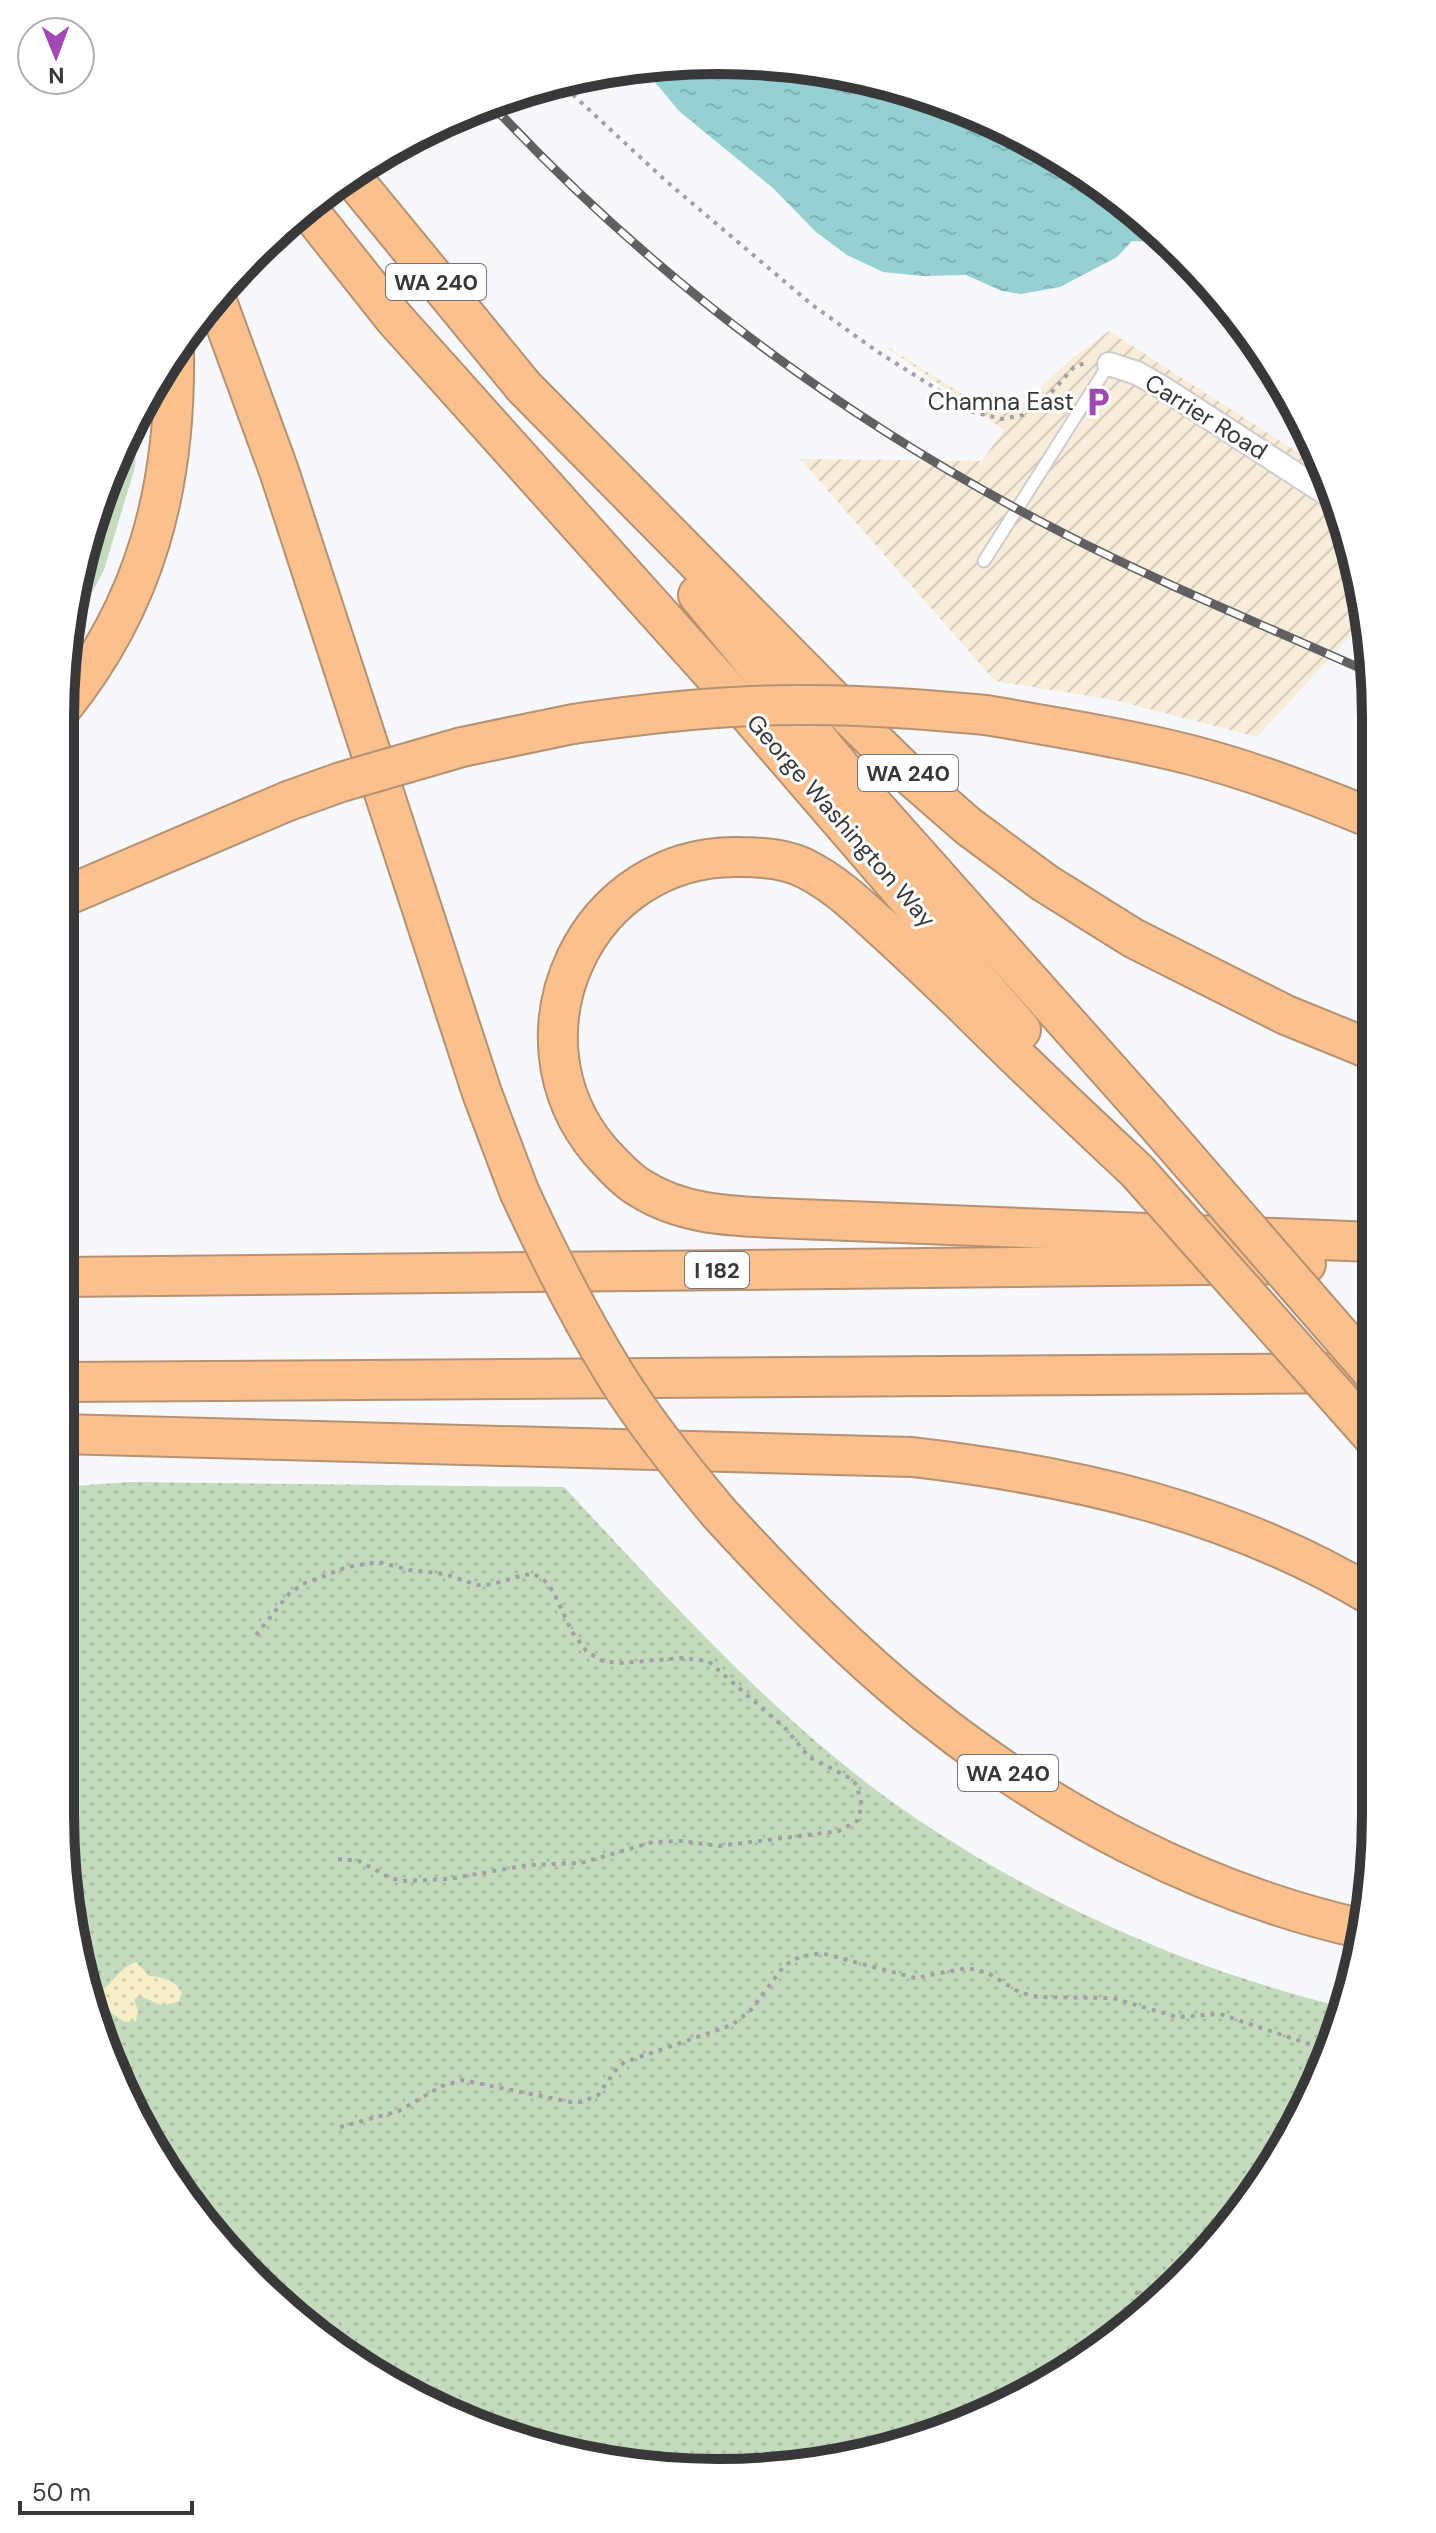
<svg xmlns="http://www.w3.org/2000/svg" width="1436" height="2533" font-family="'DM Sans',sans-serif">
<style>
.industrial{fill:url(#industrial-furrows)}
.grass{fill:url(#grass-dots)}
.sand{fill:url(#sand-dots)}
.green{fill:#c5dbbe}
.water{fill:url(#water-ripples)}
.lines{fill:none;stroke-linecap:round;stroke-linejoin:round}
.service-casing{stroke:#ccccd1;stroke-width:15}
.minor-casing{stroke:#ccccd1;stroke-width:26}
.motorway-casing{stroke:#b69171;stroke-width:42}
.path{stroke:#a0a1a4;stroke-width:4;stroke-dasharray:4 6;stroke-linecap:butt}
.service{stroke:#fff;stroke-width:11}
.minor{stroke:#fff;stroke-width:22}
.motorway{stroke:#fac18f;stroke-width:38}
.rail-casing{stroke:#606063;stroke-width:9}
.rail{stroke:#fff;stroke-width:6;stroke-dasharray:18;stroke-linecap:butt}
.motorway-bridge-casing{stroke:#b69171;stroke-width:42;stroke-linecap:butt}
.motorway-bridge{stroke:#fac18f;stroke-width:38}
.labels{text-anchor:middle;stroke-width:6;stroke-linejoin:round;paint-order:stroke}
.shield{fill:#fff;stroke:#747475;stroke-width:2}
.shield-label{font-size:22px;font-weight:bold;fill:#38383a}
.poi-label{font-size:24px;fill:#38383a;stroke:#fff;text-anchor:end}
.street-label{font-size:24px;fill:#38383a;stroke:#fff}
.rim{fill:none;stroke:#38383a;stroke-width:10}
</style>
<defs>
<pattern id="industrial-furrows" width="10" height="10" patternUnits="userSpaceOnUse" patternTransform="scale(2)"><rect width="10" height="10" fill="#f9ecd8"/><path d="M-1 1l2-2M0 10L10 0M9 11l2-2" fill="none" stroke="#d6cbba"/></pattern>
<pattern id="grass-dots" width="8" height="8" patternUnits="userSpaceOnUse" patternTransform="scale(2)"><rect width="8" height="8" fill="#c5dbbe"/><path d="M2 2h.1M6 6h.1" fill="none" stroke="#aabda4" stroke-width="1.8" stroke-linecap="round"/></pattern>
<pattern id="sand-dots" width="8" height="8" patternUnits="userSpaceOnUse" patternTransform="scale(2)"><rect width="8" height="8" fill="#f8efc9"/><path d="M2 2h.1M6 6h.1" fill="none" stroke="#d5cead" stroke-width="1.8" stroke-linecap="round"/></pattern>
<pattern id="water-ripples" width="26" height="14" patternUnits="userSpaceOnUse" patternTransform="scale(2)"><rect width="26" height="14" fill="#95d0d3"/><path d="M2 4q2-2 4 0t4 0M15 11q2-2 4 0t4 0" fill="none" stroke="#81b3b6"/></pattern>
</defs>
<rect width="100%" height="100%" fill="#f7f8fc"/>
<polygon class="industrial" points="1109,331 1322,468 1341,506 1367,618 1257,737 1114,700 995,681 800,459 982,461 1004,430 879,342 979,404 1001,409 1012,409 1026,401 1070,360"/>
<path class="grass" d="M129,1482l435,5c88,94 174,191 274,273 113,94 273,177 413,221 31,10 62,18 93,27l-56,136 -137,166 -182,113 -208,49 -214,-22 -195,-88 -156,-147 -101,-189 -35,-211v-328z"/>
<path class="sand" d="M136,1962l13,14c12,0 27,5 33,16l-3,9c-23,9 -22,-1 -41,-5l-4,4 4,10 -2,11 -11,1 -15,-10 -16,12 -4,-28c23,-7 25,-27 46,-34z"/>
<polygon class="green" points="138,413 135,467 104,570 67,639 83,547"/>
<polygon class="water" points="675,61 804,66 930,95 1047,148 1183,252 1258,344 1212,313 1200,294 1153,242 1132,241 1117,257 1060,287 1021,294 1002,291 966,275 922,276 883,272 847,255 816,232 773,188 679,111 649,75 637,68"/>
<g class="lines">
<g class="service-casing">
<polyline id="service" points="984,561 1109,364"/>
</g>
<g class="minor-casing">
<polyline id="minor" points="1109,364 1137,373 1163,388 1339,502"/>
</g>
<g class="motorway-casing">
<g id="motorway">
<polyline points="350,175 524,387 853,720 905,771 968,826 1045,883 1133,938 1286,1015 1372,1050"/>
<polyline points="306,207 394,318 746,711 1021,1030"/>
<polyline points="215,296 279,471 482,1093 519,1191"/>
<polyline points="698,595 857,787 1149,1115"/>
<path d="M61,709c85,-105 115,-223 113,-356"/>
<path d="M986,715c69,12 138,23 205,40 62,16 122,39 180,63"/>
<polyline points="462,747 573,724"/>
<polyline points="61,898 288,801"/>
<path d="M1137,1171c-59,-55 -118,-111 -175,-168 -28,-27 -55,-53 -84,-79 -22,-20 -44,-41 -72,-55 -19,-10 -44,-12 -65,-12 -153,-5 -240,177 -141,294 12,13 25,28 40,37 41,26 87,28 134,30l599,24"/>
<polyline points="61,1277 1306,1264"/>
<polyline points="61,1382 1373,1373"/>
<path d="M60,1434l852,23c164,19 319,54 462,140"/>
<path d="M719,1513c64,70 131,139 206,199 128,102 277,181 438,217"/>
</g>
</g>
<g class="path">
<polyline points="558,81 666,181 811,304 878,352 973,412 1002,419 1023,415 1042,403 1074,367 1088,362"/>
<polyline points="256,1635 289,1594 303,1584 347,1567 379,1562 409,1570 445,1574 477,1585 493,1584 523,1575 534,1574 545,1581 553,1591 572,1632 587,1652 603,1661 621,1663 681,1658 708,1661 786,1729 809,1757 852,1779 857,1786 862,1806 857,1821 839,1831 719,1846 682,1841 653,1842 581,1863 528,1865 449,1879 403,1881 390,1878 359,1861 338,1859"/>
<polyline points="340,2127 399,2111 442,2086 462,2080 571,2102 582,2102 598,2095 618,2067 625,2062 732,2025 751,2010 784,1966 799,1957 821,1953 915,1978 967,1968 976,1970 988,1973 1019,1992 1037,1997 1112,1998 1177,2017 1220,2014 1327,2050"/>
<polyline points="1136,2291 1147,2313"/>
</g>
<use href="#service" class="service"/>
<use href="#minor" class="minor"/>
<use href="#motorway" class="motorway"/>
<g class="rail-casing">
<path id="rail" d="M491,104c163,175 354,317 566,426 102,53 209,96 314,143"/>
</g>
<use href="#rail" class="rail"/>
<g class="motorway-bridge-casing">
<g id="motorway-bridge">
<path d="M573,724c78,-11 157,-20 237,-19 59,0 117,5 176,10"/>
<polyline points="288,801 341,782 462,747"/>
<polyline points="1149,1115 1373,1373"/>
<polyline points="1137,1171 1373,1437"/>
<path d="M519,1191c29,63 60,125 97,185 30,48 66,93 103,137"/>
</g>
</g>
<use href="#motorway-bridge" class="motorway-bridge"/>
</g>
<defs>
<g id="parking-bare" transform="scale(2.4)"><path d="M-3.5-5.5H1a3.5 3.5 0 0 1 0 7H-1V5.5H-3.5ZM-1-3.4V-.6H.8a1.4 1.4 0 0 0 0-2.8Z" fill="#a148b4" stroke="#fff" stroke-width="2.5" paint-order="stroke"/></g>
</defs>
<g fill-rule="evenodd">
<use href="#parking-bare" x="1098" y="402"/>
</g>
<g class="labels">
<g class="shield">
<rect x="386" y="264" width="100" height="36" rx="6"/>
<rect x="858" y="755" width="100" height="36" rx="6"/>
<rect x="685" y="1252" width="64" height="36" rx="6"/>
<rect x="958" y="1755" width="100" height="36" rx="6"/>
</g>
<g class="shield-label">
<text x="436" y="290">WA 240</text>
<text x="908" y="781">WA 240</text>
<text x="717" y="1278">I 182</text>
<text x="1008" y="1781">WA 240</text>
</g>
<g class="poi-label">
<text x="1074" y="410">Chamna East</text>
</g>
<g class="street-label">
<text transform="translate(1206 417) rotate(32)" y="8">Carrier Road</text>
<text transform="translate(841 821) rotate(49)" y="8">George Washington Way</text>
</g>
</g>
<path d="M0 0H1436V2533H0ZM718 74H718A644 644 0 0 1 1362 718V1815A644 644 0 0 1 718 2459H718A644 644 0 0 1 74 1815V718A644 644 0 0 1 718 74Z" fill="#fff" fill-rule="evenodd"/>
<path class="rim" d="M718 74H718A644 644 0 0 1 1362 718V1815A644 644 0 0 1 718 2459H718A644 644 0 0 1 74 1815V718A644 644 0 0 1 718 74Z"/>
<g transform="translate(56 56) rotate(179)"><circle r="38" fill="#ffffff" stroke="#afafb0" stroke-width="2"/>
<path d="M0-6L14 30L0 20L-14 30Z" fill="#a148b4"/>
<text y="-12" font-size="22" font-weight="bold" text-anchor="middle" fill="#38383a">N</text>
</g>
<path d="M20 2501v12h172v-12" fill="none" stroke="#38383a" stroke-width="4"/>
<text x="32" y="2501" font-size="24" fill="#38383a" stroke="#ffffff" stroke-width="6" paint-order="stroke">50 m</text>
</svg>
